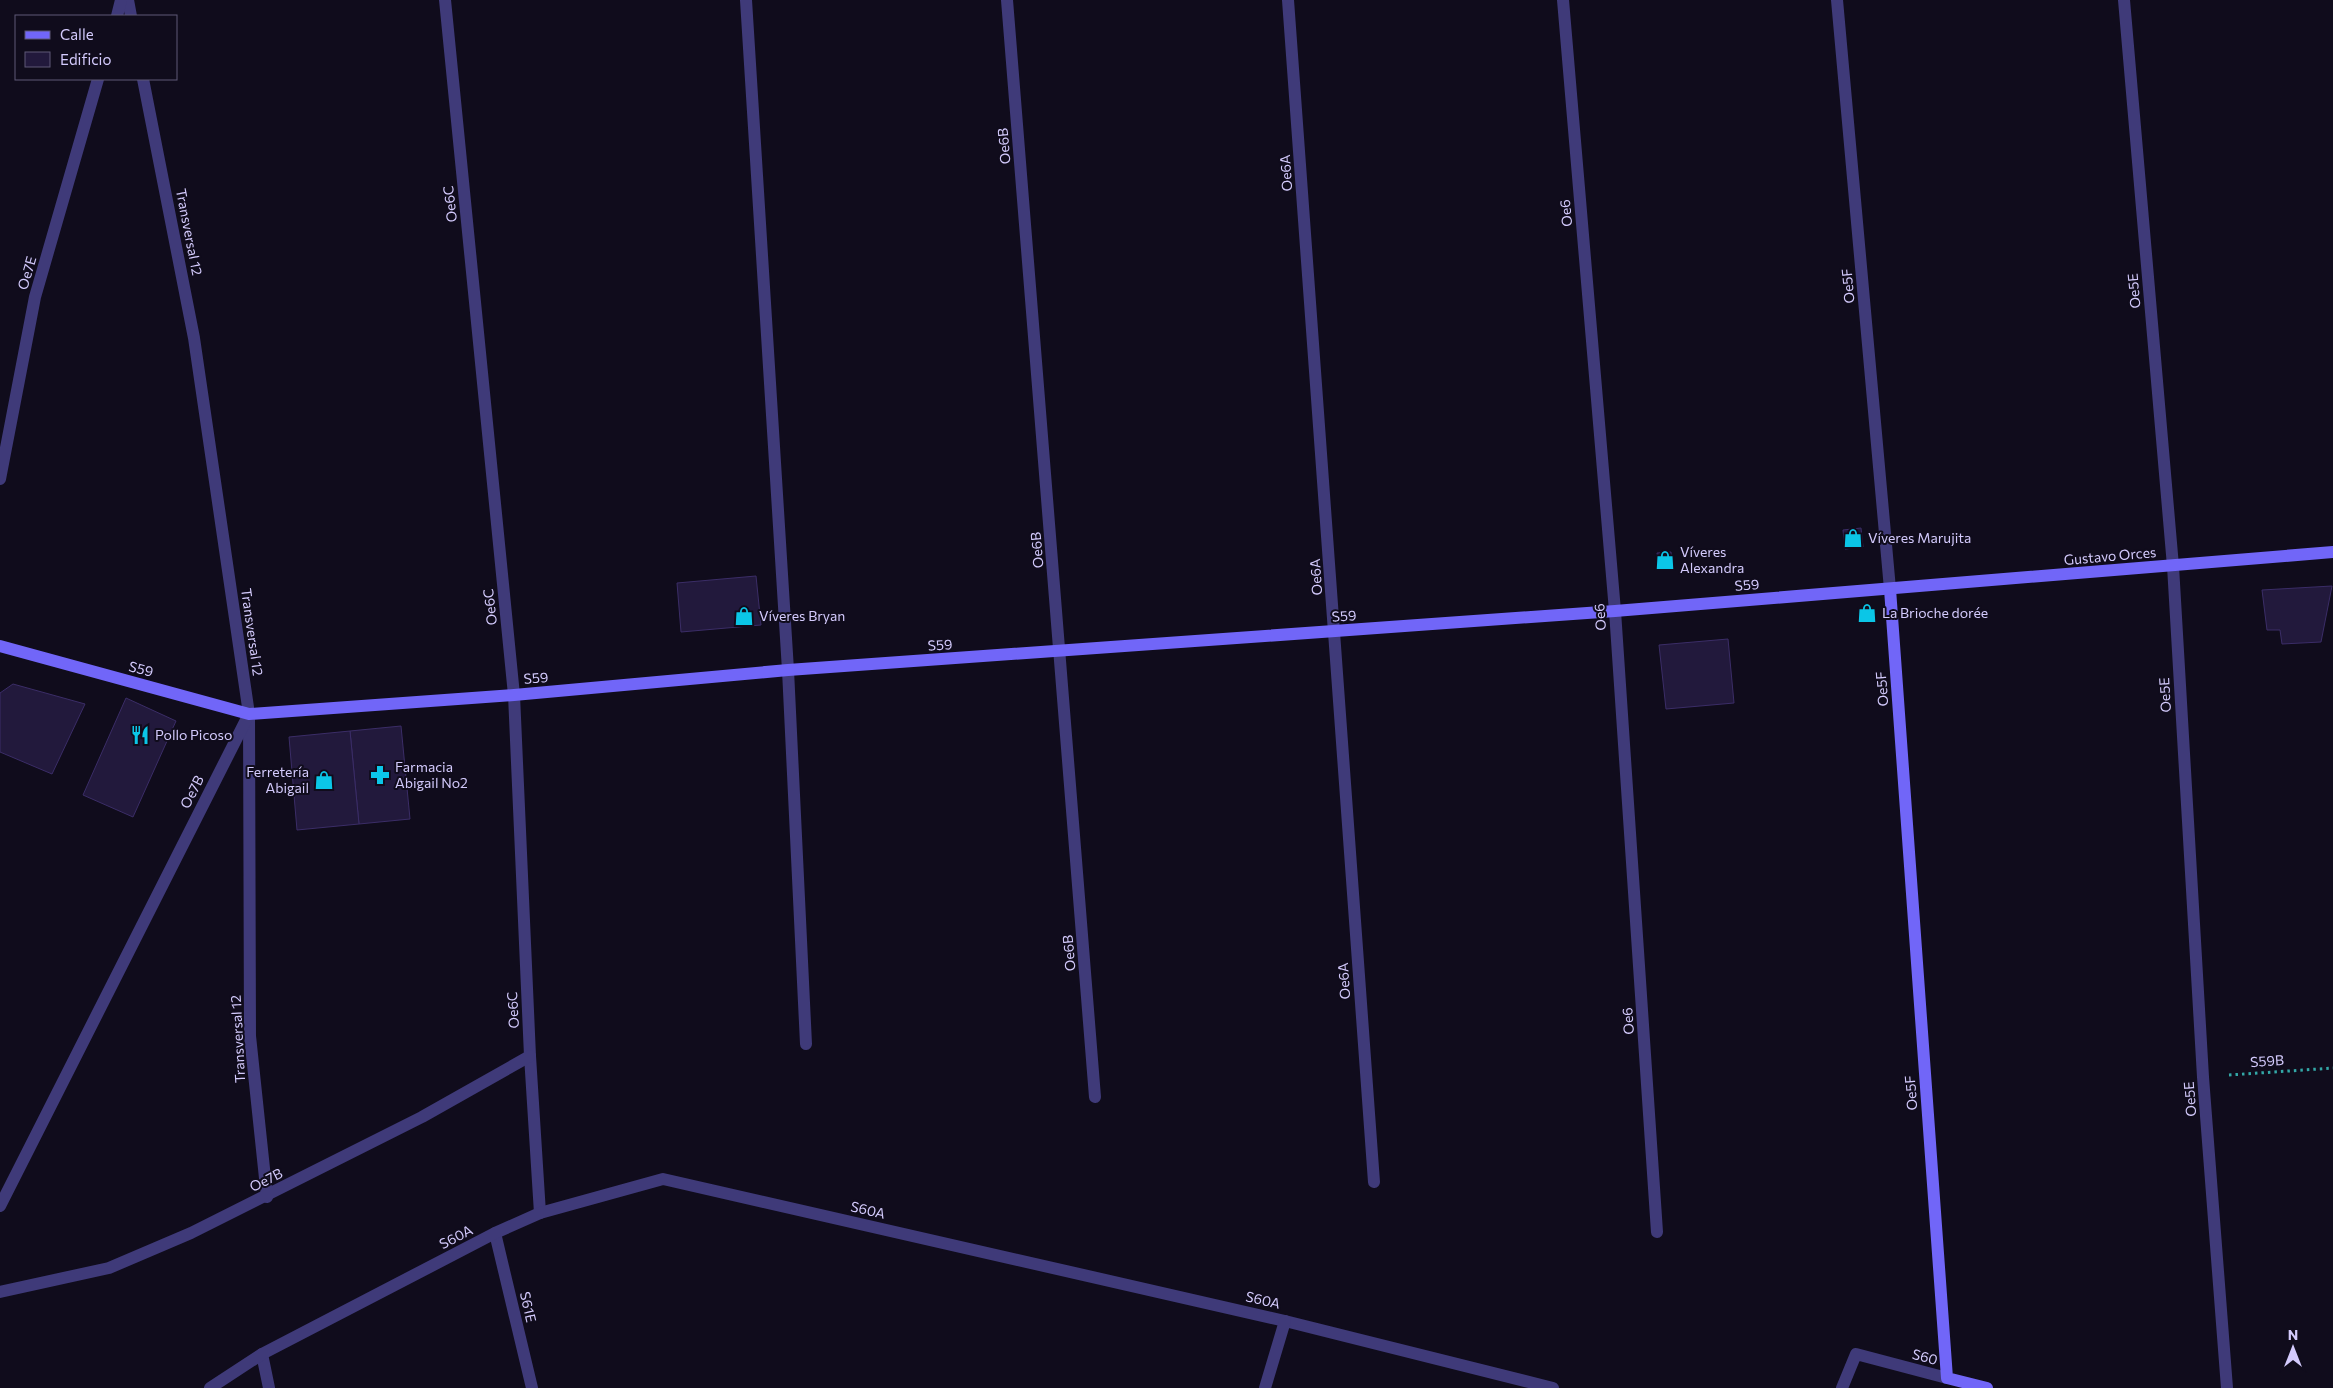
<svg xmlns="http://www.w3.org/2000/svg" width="2333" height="1388" font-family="Commissioner,sans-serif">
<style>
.building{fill:#22193c;stroke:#3b2d67}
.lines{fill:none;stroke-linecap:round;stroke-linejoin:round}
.path{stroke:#33a8a7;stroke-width:3;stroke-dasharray:2.5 4;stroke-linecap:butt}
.street{stroke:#3f3a79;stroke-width:12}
.secondary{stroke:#7166f8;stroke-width:12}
.labels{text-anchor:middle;stroke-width:4;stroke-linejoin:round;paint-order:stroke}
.street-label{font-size:14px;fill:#d3cafc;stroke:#100c1c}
.poi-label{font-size:14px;fill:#d3cafc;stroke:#100c1c;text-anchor:start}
</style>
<rect width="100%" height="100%" fill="#100c1c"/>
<g class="building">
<polygon points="1861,528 1863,547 1845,549 1843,530"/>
<polygon points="1671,552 1672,566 1659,567 1657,553"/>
<polygon points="756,576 761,625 681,632 677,583"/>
<polygon points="2332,586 2321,642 2282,644 2280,630 2267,630 2262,590"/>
<polygon points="1728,639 1734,703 1666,709 1659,645"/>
<polygon points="13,684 85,704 52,774 0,752 0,693"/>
<polygon points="126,698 176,721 133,817 83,795"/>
<polygon points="401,726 410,819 359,824 350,731"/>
<polygon points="350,731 359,824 297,830 289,737"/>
</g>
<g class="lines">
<polyline class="path" points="2229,1075 2333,1068"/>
<g class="street">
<polyline points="128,0 131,16"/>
<polyline points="445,0 514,695 530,1056 540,1213"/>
<polyline points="746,0 788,670 806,1044"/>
<polyline points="1007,0 1095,1097"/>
<polyline points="1288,0 1374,1182"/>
<polyline points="1563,0 1615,611 1657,1232"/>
<polyline points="1837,0 1890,589"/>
<polyline points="2124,0 2173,566 2203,1077 2227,1388"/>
<polyline points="117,16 121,0"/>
<polyline points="143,79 194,338 249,714 250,1036 267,1197"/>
<polyline points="0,479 35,297 98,79"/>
<polyline points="0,1206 248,716"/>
<polyline points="495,1233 532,1388"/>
<polyline points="0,1292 109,1268 191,1233 422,1117 530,1056"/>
<polyline points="262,1354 269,1388"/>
<polyline points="210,1388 262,1354 495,1233 540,1213 663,1179 1285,1321 1553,1388"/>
<polyline points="1265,1388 1285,1321"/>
<polyline points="1842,1388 1856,1354 1947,1378"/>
</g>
<g class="secondary">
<polyline points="1890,589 1947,1378 1987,1388"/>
<polyline points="0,646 249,714 514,695 788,670 1615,611 2333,552"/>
</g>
</g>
<defs>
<g id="shop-bare" transform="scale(1.5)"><path d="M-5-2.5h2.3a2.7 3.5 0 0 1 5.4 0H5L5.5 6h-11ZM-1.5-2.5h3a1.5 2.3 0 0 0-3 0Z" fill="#0bc6e7" stroke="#100c1c" stroke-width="2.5" paint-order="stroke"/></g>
<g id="restaurant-bare" transform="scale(1.5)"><path d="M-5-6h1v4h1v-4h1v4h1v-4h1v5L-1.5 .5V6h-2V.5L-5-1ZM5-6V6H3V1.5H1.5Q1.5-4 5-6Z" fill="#0bc6e7" stroke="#100c1c" stroke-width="2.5" paint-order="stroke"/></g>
<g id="pharmacy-bare" transform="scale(1.5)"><path d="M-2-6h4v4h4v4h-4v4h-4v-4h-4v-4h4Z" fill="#0bc6e7" stroke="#100c1c" stroke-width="2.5" paint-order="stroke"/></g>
</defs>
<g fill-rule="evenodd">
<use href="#shop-bare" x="1853" y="538"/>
<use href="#shop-bare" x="1665" y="560"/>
<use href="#shop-bare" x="1867" y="613"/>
<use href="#shop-bare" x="744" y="616"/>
<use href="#restaurant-bare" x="140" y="735"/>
<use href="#pharmacy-bare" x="380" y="775"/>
<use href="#shop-bare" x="324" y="780"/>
</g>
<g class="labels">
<g class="street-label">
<text transform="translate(1004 146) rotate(-95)" y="5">Oe6B</text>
<text transform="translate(1286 173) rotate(-94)" y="5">Oe6A</text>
<text transform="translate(450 204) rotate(-96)" y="5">Oe6C</text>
<text transform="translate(1566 213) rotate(-95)" y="5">Oe6</text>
<text transform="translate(189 232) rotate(79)" y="5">Transversal 12</text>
<text transform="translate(27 273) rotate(-74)" y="5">Oe7E</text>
<text transform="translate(1848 286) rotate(-95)" y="5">Oe5F</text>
<text transform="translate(2134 291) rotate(-95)" y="5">Oe5E</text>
<text transform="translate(1037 550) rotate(-95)" y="5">Oe6B</text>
<text transform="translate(2110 556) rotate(-5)" y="5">Gustavo Orces</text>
<text transform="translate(1316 577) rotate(-94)" y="5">Oe6A</text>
<text transform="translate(1747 585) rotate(-5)" y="5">S59</text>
<text transform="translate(490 607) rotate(-96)" y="5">Oe6C</text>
<text transform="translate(1344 616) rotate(-4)" y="5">S59</text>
<text transform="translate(1600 617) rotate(-94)" y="5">Oe6</text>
<text transform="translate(252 632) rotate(82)" y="5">Transversal 12</text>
<text transform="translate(940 645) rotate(-4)" y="5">S59</text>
<text transform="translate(141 669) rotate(15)" y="5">S59</text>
<text transform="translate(536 678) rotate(-5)" y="5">S59</text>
<text transform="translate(1882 689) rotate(-94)" y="5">Oe5F</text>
<text transform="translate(2165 695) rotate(-93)" y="5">Oe5E</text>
<text transform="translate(192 792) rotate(-63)" y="5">Oe7B</text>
<text transform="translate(1069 953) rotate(-95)" y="5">Oe6B</text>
<text transform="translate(1344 981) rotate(-94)" y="5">Oe6A</text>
<text transform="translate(513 1010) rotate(-93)" y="5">Oe6C</text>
<text transform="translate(1628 1021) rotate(-94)" y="5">Oe6</text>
<text transform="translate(238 1039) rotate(-93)" y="5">Transversal 12</text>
<text transform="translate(2267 1061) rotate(-4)" y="5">S59B</text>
<text transform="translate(1911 1093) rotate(-94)" y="5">Oe5F</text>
<text transform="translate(2190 1099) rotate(-94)" y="5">Oe5E</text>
<text transform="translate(266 1180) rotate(-27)" y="5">Oe7B</text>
<text transform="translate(868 1210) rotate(13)" y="5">S60A</text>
<text transform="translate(456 1237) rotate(-27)" y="5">S60A</text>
<text transform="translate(1263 1300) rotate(13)" y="5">S60A</text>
<text transform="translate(528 1307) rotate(77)" y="5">S61E</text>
<text transform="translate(1925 1357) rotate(15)" y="5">S60</text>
</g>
<g class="poi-label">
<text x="1868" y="543">Víveres Marujita</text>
<text x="1680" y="557">Víveres<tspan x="1680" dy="16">Alexandra</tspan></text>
<text x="1882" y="618">La Brioche dorée</text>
<text x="759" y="621">Víveres Bryan</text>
<text x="155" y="740">Pollo Picoso</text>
<text x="395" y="772">Farmacia<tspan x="395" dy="16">Abigail No2</tspan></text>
<text x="309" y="777" text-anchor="end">Ferretería<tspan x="309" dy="16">Abigail</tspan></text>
</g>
</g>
<rect x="15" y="15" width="162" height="65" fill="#100c1c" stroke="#5e5876"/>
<rect x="25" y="31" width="25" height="8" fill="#7166f8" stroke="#5e5876"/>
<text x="60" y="40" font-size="15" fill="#d3cafc">Calle</text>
<rect x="25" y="52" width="25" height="15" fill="#22193c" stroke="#5e5876"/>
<text x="60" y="65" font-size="15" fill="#d3cafc">Edificio</text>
<g transform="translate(2293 1348)" stroke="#100c1c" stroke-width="4" paint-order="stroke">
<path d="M0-4L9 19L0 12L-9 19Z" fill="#d3cafc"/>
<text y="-8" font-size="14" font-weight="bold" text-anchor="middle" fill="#d3cafc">N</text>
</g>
</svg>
